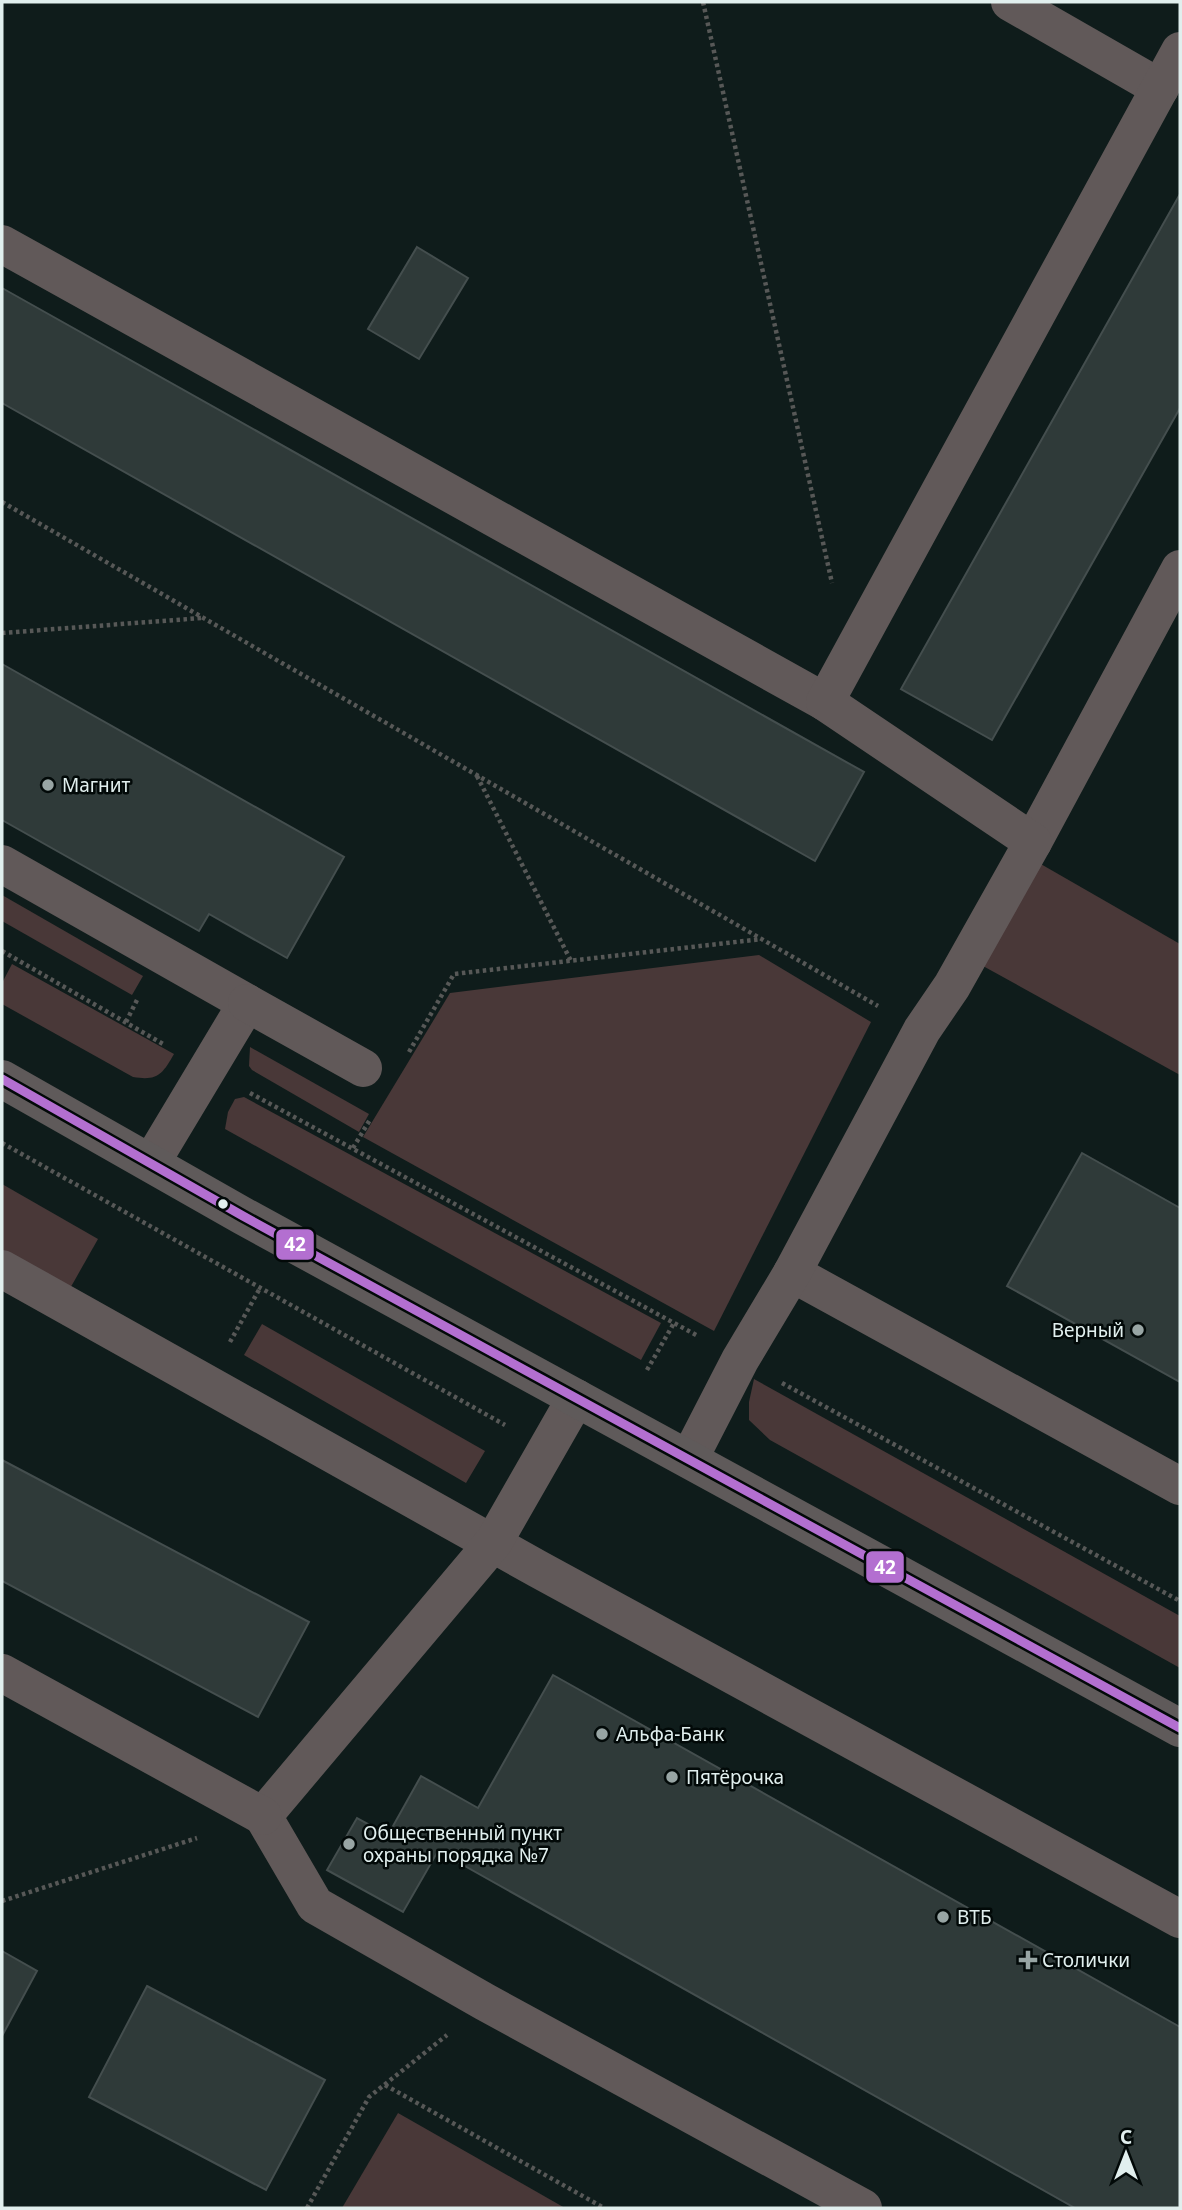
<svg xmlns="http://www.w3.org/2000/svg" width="1182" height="2210" font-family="'Noto Sans',sans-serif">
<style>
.green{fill:#493838}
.building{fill:#2f3a39;stroke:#444e4e;stroke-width:2}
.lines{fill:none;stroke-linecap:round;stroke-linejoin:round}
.path{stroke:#575857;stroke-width:4.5;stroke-dasharray:3.5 3.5;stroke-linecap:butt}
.minor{stroke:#615959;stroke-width:38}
.major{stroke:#5f5a5a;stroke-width:38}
.bus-1-casing{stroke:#020908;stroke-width:14}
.bus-1{stroke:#b36fd0;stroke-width:9}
.poi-dot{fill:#98a5a4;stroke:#020908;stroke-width:2.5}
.bus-dot{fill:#e1efee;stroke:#020908;stroke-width:2.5}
.labels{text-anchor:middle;stroke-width:5;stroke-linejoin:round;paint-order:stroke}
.poi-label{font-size:19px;fill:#e1efee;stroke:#020908;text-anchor:start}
.line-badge{stroke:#020908;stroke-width:2.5}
.badge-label{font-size:19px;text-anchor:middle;font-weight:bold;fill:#fff}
</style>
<rect width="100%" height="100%" fill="#0f1c1b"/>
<g class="green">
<polygon points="1039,863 1180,944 1180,1075 983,966"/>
<polygon points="2,895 143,976 132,995 2,921"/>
<polygon points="759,955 871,1022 714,1331 363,1137 450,993"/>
<path d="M12,964l162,90c-12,21 -17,27 -41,23l-131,-73v-21z"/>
<polygon points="250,1047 369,1114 359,1132 252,1070 249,1066"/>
<polygon points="244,1097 661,1323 641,1360 225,1129 228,1112 235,1099"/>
<polygon points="2,1184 98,1239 68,1292 2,1253"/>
<polygon points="262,1324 485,1451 466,1483 244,1355"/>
<polygon points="754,1379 1180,1616 1180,1668 770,1440 749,1420 749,1402"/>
<polygon points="398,2113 565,2208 342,2208"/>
</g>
<g class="building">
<polygon points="1180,194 1180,408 992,740 901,689"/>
<polygon points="417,247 468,278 419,359 368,329"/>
<polygon points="2,288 864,772 815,861 2,403"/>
<polygon points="2,664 344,857 287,958 209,914 199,931 2,820"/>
<polygon points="1082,1153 1180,1208 1180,1382 1007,1286"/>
<polygon points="2,1460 309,1622 258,1717 2,1581"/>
<polygon points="553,1675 1180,2027 1180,2208 1075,2208 438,1851 403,1912 327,1870 357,1818 388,1835 421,1776 478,1808"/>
<polygon points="2,1951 37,1971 2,2036"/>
<polygon points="147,1986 325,2080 266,2190 89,2097"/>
</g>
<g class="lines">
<g class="path">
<polyline points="703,2 832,583"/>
<polyline points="2,502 878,1006"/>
<polyline points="2,633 202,618"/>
<polyline points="477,776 571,961"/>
<polyline points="2,951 163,1044"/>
<polyline points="126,1022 138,998"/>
<polyline points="409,1052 454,974 762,939"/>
<polyline points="250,1093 698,1336"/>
<polyline points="2,1143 505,1425"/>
<polyline points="353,1148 371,1118"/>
<polyline points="230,1342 260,1288"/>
<polyline points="647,1370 674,1323"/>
<polyline points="782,1383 1180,1601"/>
<polyline points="2,1901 197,1838"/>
<polyline points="385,2085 604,2208"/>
<polyline points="307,2208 369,2097 447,2035"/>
</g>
<g class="minor">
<polyline points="1010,2 1160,88"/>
<polyline points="2,244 825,702"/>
<polyline points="1033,842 1180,569"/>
<polyline points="2,864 247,1003 151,1163"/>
<polyline points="247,1003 363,1068"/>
<polyline points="2,1269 538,1569 1180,1919"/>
<polyline points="792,1273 1180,1486"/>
<polyline points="576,1398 493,1543 263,1816 315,1905 485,2002 863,2208"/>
<polyline points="689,1459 740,1360 792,1273 922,1030 952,986 1033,842 825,702 1180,51"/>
<polyline points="2,1673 263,1816"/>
</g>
<polyline class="major" points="2,1079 243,1216 1180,1728"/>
<g class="bus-1-casing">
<polyline id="bus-1" points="2,1079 243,1216 1180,1728"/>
</g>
<use href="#bus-1" class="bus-1"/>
</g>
<g class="poi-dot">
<circle cx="48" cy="785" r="7"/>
<circle cx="1138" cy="1330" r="7"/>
<circle cx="602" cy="1734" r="7"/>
<circle cx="672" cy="1777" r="7"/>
<circle cx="349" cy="1844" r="7"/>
<circle cx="943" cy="1917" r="7"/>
<path d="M1024.5 1949.5h7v7h7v7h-7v7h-7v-7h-7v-7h7z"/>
</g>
<circle class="bus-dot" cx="223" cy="1204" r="6"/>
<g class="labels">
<g class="poi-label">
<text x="62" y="792">Магнит</text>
<text x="1124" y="1337" text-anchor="end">Верный</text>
<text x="616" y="1741">Альфа-Банк</text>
<text x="686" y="1784">Пятёрочка</text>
<text x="363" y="1840">Общественный пункт<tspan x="363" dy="22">охраны порядка №7</tspan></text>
<text x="957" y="1924">ВТБ</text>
<text x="1042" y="1967">Столички</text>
</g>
</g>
<g class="line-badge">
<rect x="275" y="1228" width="40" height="33" rx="7" fill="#b36fd0"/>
<rect x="865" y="1550" width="40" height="34" rx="7" fill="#b36fd0"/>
</g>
<g class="badge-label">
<text x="295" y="1251">42</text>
<text x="885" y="1574">42</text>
</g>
<rect width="1182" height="2210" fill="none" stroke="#e1efee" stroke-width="7"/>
<g transform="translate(1126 2154)" stroke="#020908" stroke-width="5" paint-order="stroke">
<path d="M0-5L12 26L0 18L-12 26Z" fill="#e1efee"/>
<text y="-10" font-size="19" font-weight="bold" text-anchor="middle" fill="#e1efee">С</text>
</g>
</svg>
